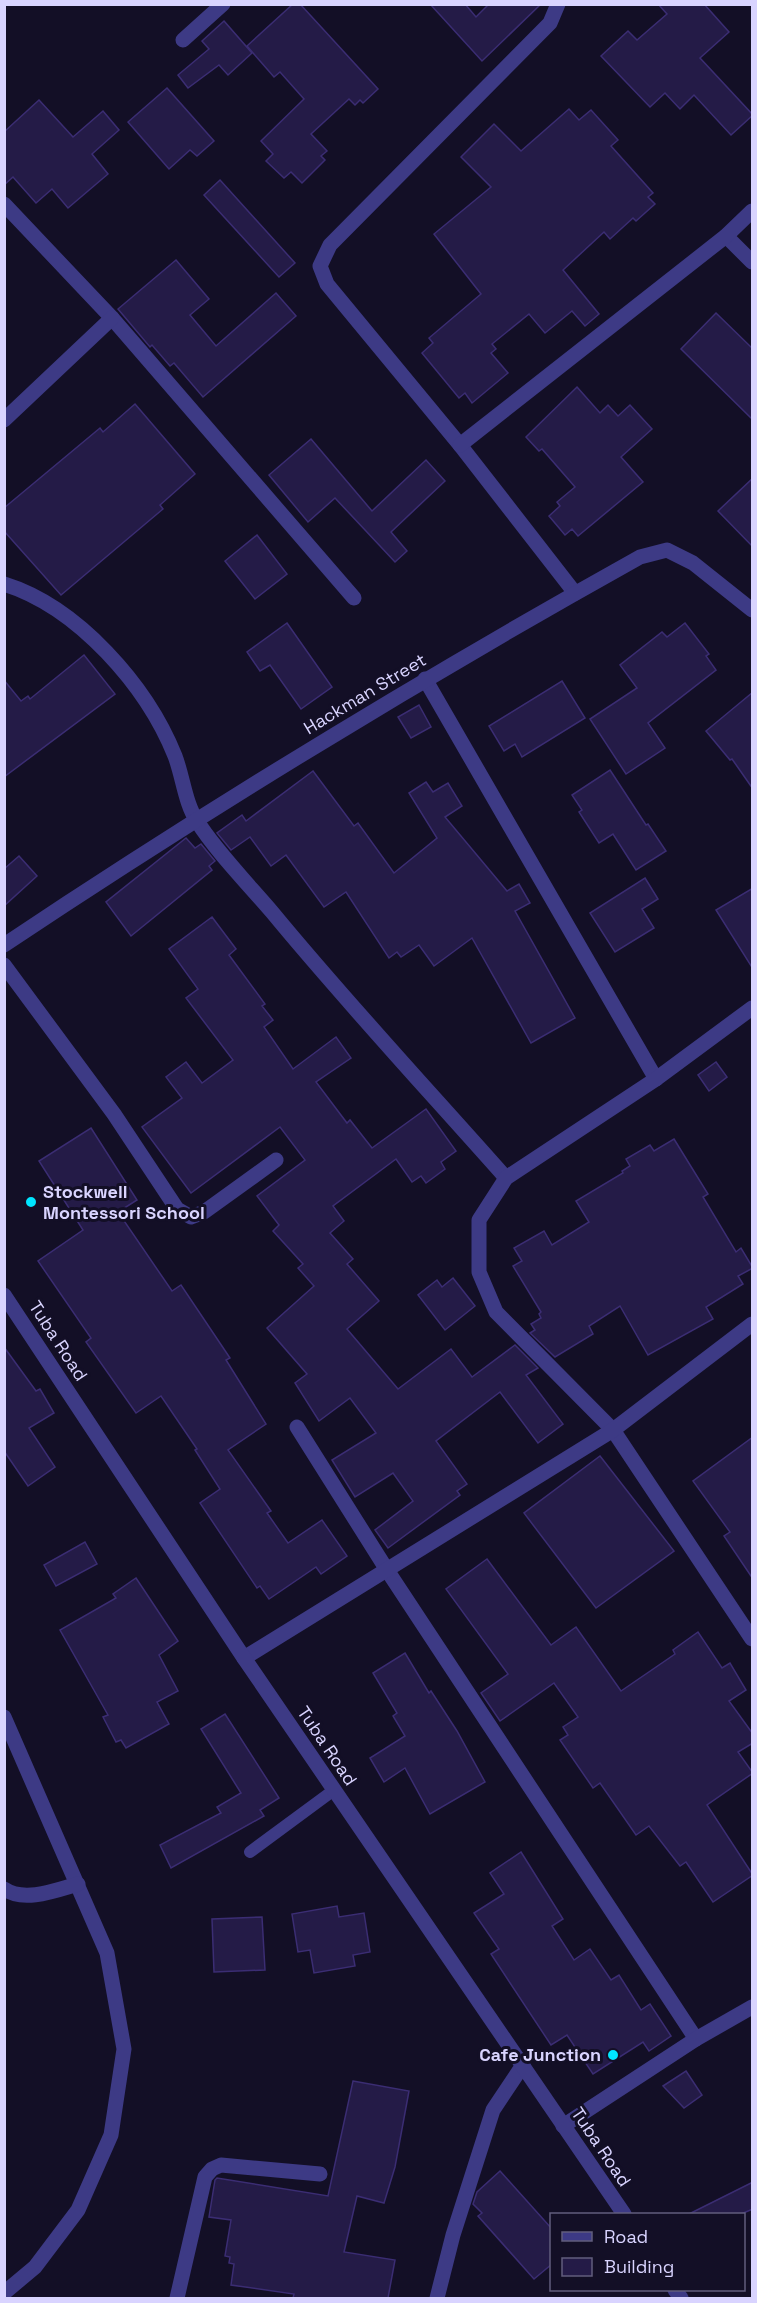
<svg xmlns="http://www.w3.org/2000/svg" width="757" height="2303" font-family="'Space Grotesk',sans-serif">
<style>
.building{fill:#241b47;stroke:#3b2d73;stroke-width:1.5}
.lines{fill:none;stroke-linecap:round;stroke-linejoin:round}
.service{stroke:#3d3a85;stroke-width:12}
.minor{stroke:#3d3a85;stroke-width:15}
.tertiary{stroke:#3d3a85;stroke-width:15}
.poi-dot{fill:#00e5ff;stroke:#130f26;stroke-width:2}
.labels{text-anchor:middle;stroke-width:6;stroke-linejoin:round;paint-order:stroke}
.street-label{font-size:18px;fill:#d9d4ff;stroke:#130f26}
.poi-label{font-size:18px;font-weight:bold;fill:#d9d4ff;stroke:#130f26;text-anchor:start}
</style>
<rect width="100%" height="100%" fill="#130f26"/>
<g class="building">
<polygon points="293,4 300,4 378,89 363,103 360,100 355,105 349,99 311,134 327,151 321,156 325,160 302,183 291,172 284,178 266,161 273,154 261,141 304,99 280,72 274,77 247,46"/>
<polygon points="430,4 465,4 476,17 489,4 541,4 482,61"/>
<polygon points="658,4 704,4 729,32 700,58 753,115 731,135 694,95 680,109 665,93 650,107 601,56 628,31 637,40 667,14"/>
<polygon points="224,21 252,53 228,75 219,65 188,88 178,75 209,49 202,41"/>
<polygon points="167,88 214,141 197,156 190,150 169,169 128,122"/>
<polygon points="39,100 73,137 103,111 119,130 92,154 108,174 68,208 52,189 36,203 13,177 4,185 4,132"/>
<polygon points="569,109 579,120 591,110 618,140 611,146 653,193 648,197 655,204 636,221 633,218 610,239 604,232 563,270 599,314 585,326 572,311 545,333 529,314 492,344 496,349 491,353 508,373 472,403 465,393 459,398 422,353 433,343 429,338 481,294 434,234 491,187 461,157 494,124 521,151"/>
<polygon points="220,180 295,263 279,277 204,195"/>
<polygon points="176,260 209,299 190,315 216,346 276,293 296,316 203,397 174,363 170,366 152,345 150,347 118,309"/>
<polygon points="716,313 753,349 753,420 681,349"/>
<polygon points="577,387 600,413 608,405 618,416 630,405 652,429 621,457 643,482 578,536 572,529 565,535 549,516 560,506 557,502 575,487 542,449 539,451 526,437"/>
<polygon points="135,404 195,474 160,505 163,509 61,595 4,531 4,508 100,428 103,432"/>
<polygon points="311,439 372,511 426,460 445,481 391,532 407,551 395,562 335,498 308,522 269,475"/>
<polygon points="753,478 753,547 718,511"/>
<polygon points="257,535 287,574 255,599 225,561"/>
<polygon points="287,623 332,687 301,709 270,665 260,671 247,652"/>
<polygon points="685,623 709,654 706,656 716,670 648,723 665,748 626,774 590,719 637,688 620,665 662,632 667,637"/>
<polygon points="84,655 115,694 4,777 4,680 21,701 28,696 30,699"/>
<polygon points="562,681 585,718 522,757 515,744 504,751 489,726"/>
<polygon points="753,692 753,789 732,759 730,760 706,731"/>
<polygon points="419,705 431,727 411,738 398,717"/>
<polygon points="610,770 646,825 648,824 666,851 636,870 613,834 599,843 579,812 582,810 572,795"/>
<polygon points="313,771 354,826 358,823 394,873 437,838 409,793 426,782 433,792 448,783 462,806 445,817 507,891 519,884 530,903 515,911 575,1018 531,1043 472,938 434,966 419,945 401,957 397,952 389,958 346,892 324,907 286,855 271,866 250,837 231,850 217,833 242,815 246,821"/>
<polygon points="186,838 195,848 201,844 215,861 209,866 212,870 131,936 106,902"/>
<polygon points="19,856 37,876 4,906 4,869"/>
<polygon points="645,878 658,899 642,909 654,928 615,952 590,913"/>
<polygon points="753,888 753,969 716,910"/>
<polygon points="212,917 236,949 229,955 265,1004 262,1006 273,1020 264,1027 293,1069 336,1037 351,1058 316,1082 347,1123 350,1120 372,1148 426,1109 456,1151 441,1162 445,1169 426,1183 421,1176 412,1182 396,1159 333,1206 344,1221 330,1233 353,1259 347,1264 379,1301 347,1329 398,1389 451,1349 472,1377 515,1345 538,1368 526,1375 563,1424 538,1443 500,1392 436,1441 467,1484 457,1491 460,1495 388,1548 375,1530 413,1501 393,1473 355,1497 332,1460 376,1433 350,1398 319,1421 295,1383 307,1374 267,1328 314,1286 298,1268 303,1264 273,1231 279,1225 257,1196 305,1160 280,1127 191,1193 142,1127 182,1098 166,1077 186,1062 202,1083 233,1060 186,998 198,989 169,949"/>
<polygon points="716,1062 727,1077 709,1091 698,1075"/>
<polygon points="91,1128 137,1200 118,1212 172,1291 181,1285 230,1358 226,1360 266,1424 228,1450 271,1511 267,1513 288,1543 322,1520 347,1556 321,1574 316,1567 269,1599 260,1586 257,1588 200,1503 220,1489 195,1450 197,1449 161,1396 136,1413 86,1342 91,1338 38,1261 83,1230 39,1161"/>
<polygon points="674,1139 708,1194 703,1197 736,1252 741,1248 753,1268 738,1276 743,1284 706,1307 713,1319 648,1355 620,1306 589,1326 593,1334 555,1357 530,1333 535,1330 531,1324 541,1318 539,1314 541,1312 513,1266 522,1261 514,1248 544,1231 552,1245 589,1222 576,1201 623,1173 622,1171 630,1166 626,1159 650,1145 654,1151"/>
<polygon points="453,1278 475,1306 445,1330 418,1295 437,1280 442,1287"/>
<polygon points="4,1347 36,1391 40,1389 54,1413 29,1428 55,1467 28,1486 4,1451"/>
<polygon points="753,1437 753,1579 724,1536 730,1532 693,1481"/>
<polygon points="600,1456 674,1551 596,1608 524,1513"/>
<polygon points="85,1542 97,1564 56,1586 44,1565"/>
<polygon points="487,1559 551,1645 576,1627 621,1691 675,1654 673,1650 698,1632 722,1668 730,1663 746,1690 729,1701 753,1734 753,1743 738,1752 753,1773 707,1805 753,1875 713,1902 686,1862 680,1866 649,1826 636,1835 600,1783 593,1788 560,1740 568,1735 563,1727 578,1717 554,1683 500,1721 481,1693 508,1674 446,1589"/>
<polygon points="136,1578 178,1641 159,1655 178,1691 157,1702 169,1724 126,1748 121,1740 116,1742 103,1717 108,1715 60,1630 116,1598 113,1594"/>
<polygon points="405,1653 429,1693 431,1691 457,1731 485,1782 430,1814 405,1768 384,1782 370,1758 405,1736 393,1716 397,1713 373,1673"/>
<polygon points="225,1714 279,1798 260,1810 264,1816 171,1868 160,1845 221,1813 217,1807 241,1793 201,1729"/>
<polygon points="521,1852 563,1919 552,1926 574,1960 590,1949 611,1980 619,1975 641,2010 650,2004 671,2036 649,2051 643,2042 593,2074 567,2035 551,2045 491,1954 499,1949 474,1913 504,1894 490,1873"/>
<polygon points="337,1906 339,1917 364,1913 370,1952 353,1955 355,1966 314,1973 310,1950 298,1952 292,1914"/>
<polygon points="262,1917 265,1970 214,1972 212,1919"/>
<polygon points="686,2071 702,2095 684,2108 663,2086"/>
<polygon points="353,2081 409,2091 395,2167 384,2203 357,2196 344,2252 395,2260 388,2298 293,2298 294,2294 231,2285 234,2264 229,2263 230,2257 225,2256 231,2220 209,2217 215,2180 217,2178 328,2196"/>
<polygon points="500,2171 552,2229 552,2264 534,2279 478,2216 482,2213 473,2204 477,2192"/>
<polygon points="753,2182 753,2209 741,2214 689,2214"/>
</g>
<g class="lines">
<polyline class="service" points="250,1852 334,1790"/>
<g class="minor">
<polyline points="558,4 550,23 330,245 320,266 327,284 460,445 575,593"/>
<polyline points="183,40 223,4"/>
<polyline points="4,204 112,318 354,598"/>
<polyline points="726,236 752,262"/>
<polyline points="4,420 112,318"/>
<polyline points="460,445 726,236 752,211"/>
<path d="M4,584c74,23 143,102 171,172 8,21 10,47 22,65 18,29 52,64 75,91 75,91 156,178 234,266"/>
<polyline points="425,679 656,1079"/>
<path d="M4,945c207,-138 419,-267 636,-388l27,-7 26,13 59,47"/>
<polyline points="4,965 114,1114 177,1209 191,1217 204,1212 276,1160"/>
<polyline points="752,1008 656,1079 506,1178 479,1220 479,1272 496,1312 613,1430 752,1639"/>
<polyline points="297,1427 387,1570 696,2039"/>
<polyline points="244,1658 613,1430 752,1324"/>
<polyline points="4,1717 107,1953 124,2049 111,2135 78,2210 35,2267 4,2293"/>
<path d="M4,1889c20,14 53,1 74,-5"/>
<polyline points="563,2126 696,2039 752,2007"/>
<polyline points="177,2298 205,2177 212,2169 221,2165 320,2174"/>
<polyline points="437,2298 453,2235 493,2110 523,2065"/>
</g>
<g class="tertiary">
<polyline points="4,1295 244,1658 624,2214"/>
<polyline points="675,2290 681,2298"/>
</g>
</g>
<g class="poi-dot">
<circle cx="31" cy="1202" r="6"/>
<circle cx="613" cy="2055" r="6"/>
</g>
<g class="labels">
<g class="street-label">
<text transform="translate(365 694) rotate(-31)" y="6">Hackman Street</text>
<text transform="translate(58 1341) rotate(57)" y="6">Tuba Road</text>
<text transform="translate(327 1746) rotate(56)" y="6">Tuba Road</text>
<text transform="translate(601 2147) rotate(56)" y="6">Tuba Road</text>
</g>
<g class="poi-label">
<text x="43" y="1198">Stockwell<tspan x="43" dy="21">Montessori School</tspan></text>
<text x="601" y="2061" text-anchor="end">Cafe Junction</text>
</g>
</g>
<rect width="757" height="2303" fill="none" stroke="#d9d4ff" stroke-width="12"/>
<rect x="550" y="2213" width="195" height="78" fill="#130f26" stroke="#625e7d" stroke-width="1.5"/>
<rect x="562" y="2232" width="30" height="9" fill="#3d3a85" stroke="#625e7d" stroke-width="1.5"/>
<text x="604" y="2243" font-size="18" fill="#d9d4ff">Road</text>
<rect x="562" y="2258" width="30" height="18" fill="#241b47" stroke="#625e7d" stroke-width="1.5"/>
<text x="604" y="2273" font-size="18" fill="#d9d4ff">Building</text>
</svg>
